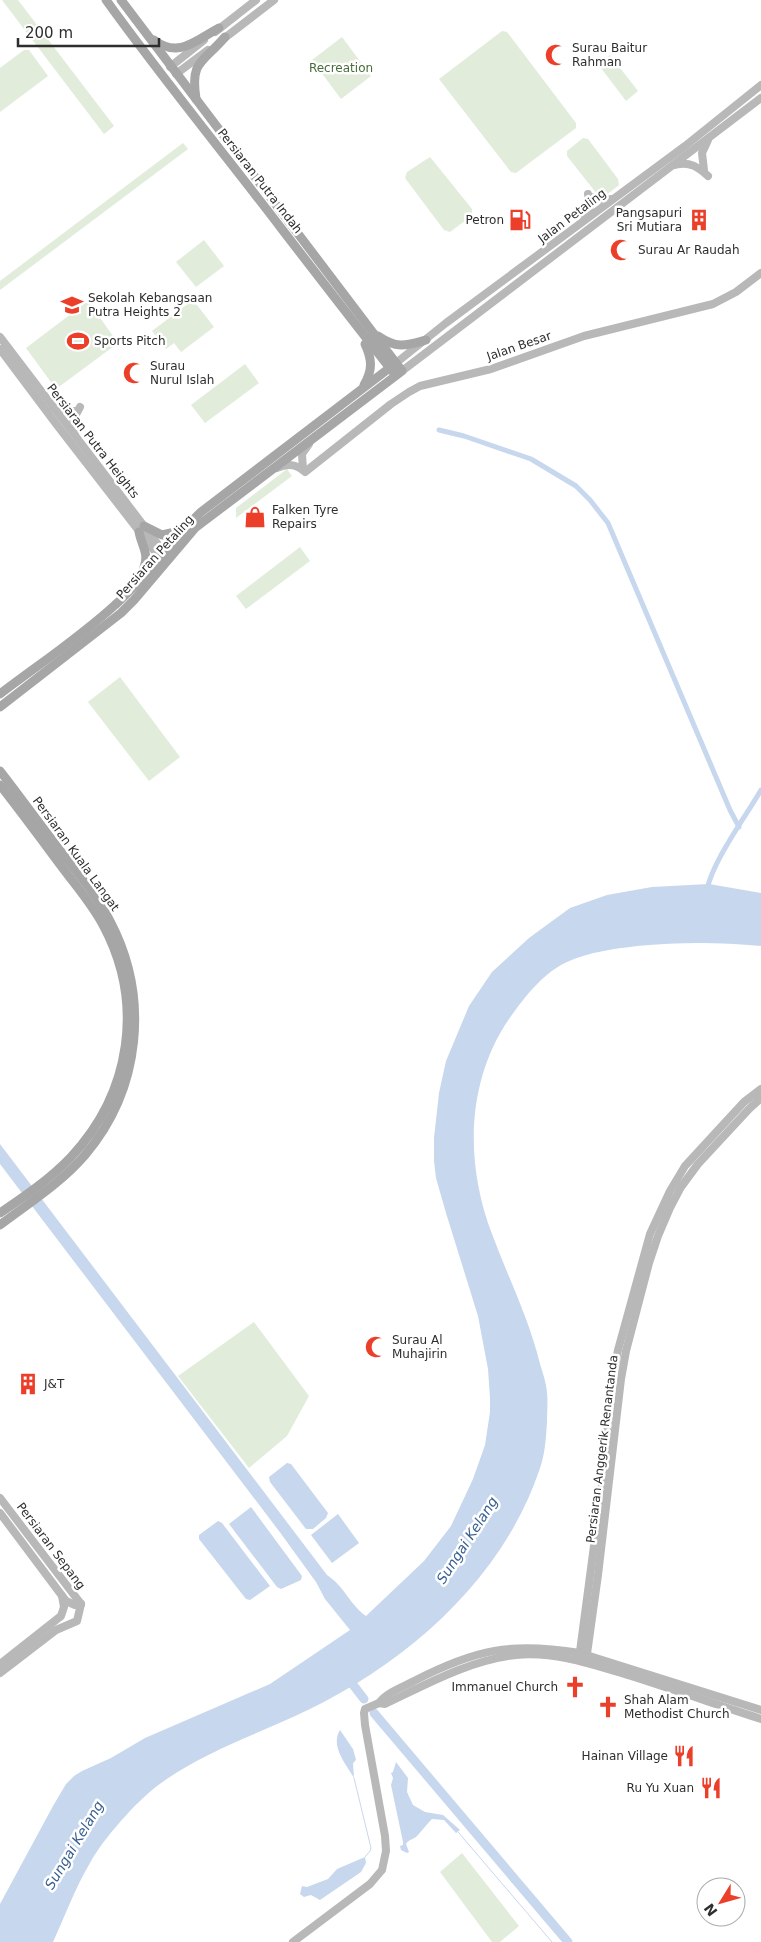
<svg xmlns="http://www.w3.org/2000/svg" width="761" height="1942" font-family="'DejaVu Sans',sans-serif">
<style>
.green{fill:#e1ecdb}
.water{fill:#c7d7ed}
.lines{fill:none;stroke-linecap:round;stroke-linejoin:round}
.stream{stroke:#c7d7ed;stroke-width:1}
.canal{stroke:#c7d7ed;stroke-width:5}
.river{stroke:#c7d7ed;stroke-width:9}
.secondary{stroke:#b8b8b8;stroke-width:8}
.primary{stroke:#a6a6a6;stroke-width:9}
.labels{text-anchor:middle;stroke-width:5;stroke-linejoin:round;paint-order:stroke}
.poi-label{font-size:12px;fill:#2e2e2e;stroke:#fff;text-anchor:start}
.park-label{font-size:12px;fill:#486c3a;stroke:#fff}
.street-label{font-size:12px;fill:#2e2e2e;stroke:#fff}
.water-label{font-size:14px;font-style:italic;fill:#396093;stroke:#fff}
</style>
<rect width="100%" height="100%" fill="#fff"/>
<g class="green">
<polygon points="2,0 18,0 114,126 104,134"/>
<polygon points="502,31 507,32 576,123 576,128 516,173 511,172 439,79"/>
<polygon points="342,37 371,76 341,99 312,60"/>
<polygon points="24,50 29,50 48,76 0,112 0,68"/>
<polygon points="610,55 638,91 626,101 598,64"/>
<polygon points="583,138 588,139 618,179 619,185 605,196 597,194 567,156 567,151"/>
<polygon points="183,143 188,149 0,290 0,281"/>
<polygon points="430,157 472,209 472,215 470,217 450,232 444,230 405,178 407,172"/>
<polygon points="204,240 224,266 196,287 176,262"/>
<polygon points="193,300 214,327 181,352 174,343 166,349 152,331"/>
<polygon points="88,301 118,343 56,389 26,348"/>
<polygon points="245,364 259,383 205,423 191,405"/>
<polygon points="287,469 292,476 236,518 236,508"/>
<polygon points="300,547 310,561 246,609 236,596"/>
<polygon points="120,677 180,757 149,781 88,702"/>
<polygon points="254,1322 309,1396 287,1436 249,1468 178,1376"/>
<polygon points="462,1853 519,1926 500,1942 492,1942 440,1872"/>
</g>
<g class="water">
<path d="M709,884l52,9v53c-43,-4 -81,-4 -124,0 -24,3 -48,6 -70,16 -22,10 -39,31 -53,50 -48,64 -50,149 -22,222 16,43 37,85 48,130 3,9 6,19 7,28 1,9 0,20 0,29 -1,18 -2,34 -8,50 -39,114 -140,198 -246,246 -46,21 -95,38 -136,69 -21,16 -54,53 -67,77 -15,25 -25,53 -37,79h-53v-38l53,-98 13,-22 8,-8 8,-5 29,-13 34,-20 125,-54 80,-54 -25,-31 -9,-17 -37,-51 -279,-367v-20l327,431c19,13 22,29 39,41l58,-55 27,-35 22,-47 12,-34 5,-33v-14l-2,-29 -10,-53 -32,-103 -10,-35 -2,-17v-23l5,-45 7,-32 23,-55 23,-34 37,-34 41,-30 37,-13 45,-8z"/>
<polygon points="287,1463 291,1464 328,1513 326,1518 313,1529 306,1529 270,1482 269,1477"/>
<polygon points="251,1507 302,1576 301,1580 281,1589 277,1587 229,1524"/>
<polygon points="338,1514 359,1543 332,1563 311,1535"/>
<polygon points="218,1521 222,1523 270,1586 250,1600 246,1599 199,1539 199,1535"/>
<path d="M340,1730l13,19 3,11 -3,3 1,15c-8,-14 -24,-32 -14,-48z"/>
<path d="M396,1762l12,16 -1,14 6,13 12,7 18,3 17,15 -4,3 -12,-13 -12,-1c-5,5 -9,10 -14,16 -3,4 -9,4 -12,9l3,8 -2,1 -6,-3 -1,-4 3,-1v-3l-12,-57 2,-7 -2,-5 2,-1z"/>
<polygon points="365,1857 366,1863 361,1872 320,1900 311,1895 304,1897 300,1894 302,1886 307,1887 328,1879 337,1869"/>
</g>
<g class="lines">
<g class="stream">
<polyline points="354,1778 371,1848 370,1851 365,1857"/>
<polyline points="458,1832 552,1942"/>
</g>
<g class="canal">
<polyline points="439,430 464,436 531,459 576,486 590,500 608,523 730,810 739,827"/>
<path d="M707,890c5,-28 39,-74 54,-100"/>
</g>
<g class="river">
<polyline points="347,1677 364,1699"/>
<polyline points="374,1713 568,1942"/>
</g>
<g class="secondary">
<polyline points="215,32 256,0"/>
<polyline points="222,40 274,0"/>
<polyline points="170,67 204,40"/>
<polyline points="176,74 208,50"/>
<path d="M675,165c15,-4 23,2 33,11"/>
<polyline points="704,170 702,153 708,140"/>
<polyline points="590,197 605,200 612,199"/>
<polyline points="584,220 590,206 588,194"/>
<polyline points="0,337 166,555"/>
<polyline points="0,349 57,425 163,562"/>
<polyline points="396,363 446,323 685,146 761,85"/>
<polyline points="402,371 761,98"/>
<polyline points="53,407 61,411 76,411"/>
<polyline points="75,433 73,420 80,407"/>
<path d="M277,468c10,-5 20,-4 28,4l86,-68 18,-12 11,-6 71,-17 93,-33 129,-32 23,-12 25,-19"/>
<polyline points="303,470 302,454 309,444"/>
<polyline points="0,1498 81,1604"/>
<polyline points="0,1513 66,1601 75,1605 81,1604"/>
<polyline points="579,1659 601,1493 612,1378 618,1350 650,1234 670,1191 685,1166 744,1102 761,1089"/>
<polyline points="586,1661 598,1575 621,1379 626,1351 649,1263 658,1236 670,1208 681,1187 698,1164 749,1109 761,1098"/>
<polyline points="0,1664 61,1616 64,1607 62,1596"/>
<polyline points="0,1673 56,1630 77,1621 81,1604"/>
<path d="M379,1703c8,-11 24,-16 35,-22 62,-32 97,-39 166,-28l181,57"/>
<path d="M293,1942l77,-58 12,-14 4,-19 -1,-15 -20,-111 -1,-12 1,-4 14,-6 6,1c42,-20 85,-44 131,-49 40,-4 78,10 115,21 44,14 87,29 130,43"/>
</g>
<g class="primary">
<path d="M106,0c56,78 117,152 175,228 37,48 74,96 112,144"/>
<path d="M154,40c25,19 42,0 65,-12"/>
<path d="M196,99c-6,-39 7,-36 29,-62"/>
<path d="M378,336c19,13 27,10 48,4"/>
<path d="M364,385c9,-15 8,-26 1,-41"/>
<polyline points="144,526 162,535 180,531"/>
<path d="M139,532c4,19 12,21 2,43"/>
<path d="M0,694c38,-29 79,-56 115,-89 32,-28 55,-64 86,-93l195,-149"/>
<polyline points="0,707 121,613 134,600 195,528 402,371 121,0"/>
<path d="M0,771c21,27 41,55 62,82 17,22 35,43 48,68 40,76 31,168 -25,234 -24,28 -56,48 -85,70"/>
<path d="M0,785c21,27 41,54 62,82 14,19 30,37 41,58 42,78 28,168 -32,232 -21,22 -46,39 -71,56"/>
</g>
</g>
<defs>
<g id="mosque-bare" transform="scale(1.725)"><path d="M3.5-4.9A6 6 0 1 0 3.5 4.9A5 5 0 1 1 3.5-4.9Z" fill="#ec3f2a" stroke="#fff" stroke-width="2.5" paint-order="stroke"/></g>
<g id="fuel-bare" transform="scale(1.725)"><path d="M-5.5-6h7V0h2V4h1.3V-2.5L3-4.5l.8-.8L6-3V5H2.5V1h-1V6h-7ZM-4.2-4.7v3.2H.2V-4.7Z" fill="#ec3f2a" stroke="#fff" stroke-width="2.5" paint-order="stroke"/></g>
<g id="building-bare" transform="scale(1.725)"><path d="M-4-6H4V6H1V3H-1V6H-4ZM-2.5-4.3h1.7v1.8h-1.7ZM.8-4.3h1.7v1.8H.8ZM-2.5-1h1.7V.8h-1.7ZM.8-1h1.7V.8H.8Z" fill="#ec3f2a" stroke="#fff" stroke-width="2.5" paint-order="stroke"/></g>
<g id="school-bare" transform="scale(1.725)"><path d="M0-5L7-2L0 1L-7-2ZM-4 1L0 2.5L4 1V4Q0 6-4 4Z" fill="#ec3f2a" stroke="#fff" stroke-width="2.5" paint-order="stroke"/></g>
<g id="stadium-bare" transform="scale(1.725)"><path d="M0-5a6.5 5 0 1 0 0 10a6.5 5 0 1 0 0-10ZM-3.5-1.8h7v3.6h-7Z" fill="#ec3f2a" stroke="#fff" stroke-width="2.5" paint-order="stroke"/></g>
<g id="shop-bare" transform="scale(1.725)"><path d="M-5-2.5h2.3a2.7 3.5 0 0 1 5.4 0H5L5.5 6h-11ZM-1.5-2.5h3a1.5 2.3 0 0 0-3 0Z" fill="#ec3f2a" stroke="#fff" stroke-width="2.5" paint-order="stroke"/></g>
<g id="church-bare" transform="scale(1.725)"><path d="M-1.2-6h2.4v3.5h3.3v2.4h-3.3V6h-2.4V-.1h-3.3v-2.4h3.3Z" fill="#ec3f2a" stroke="#fff" stroke-width="2.5" paint-order="stroke"/></g>
<g id="restaurant-bare" transform="scale(1.725)"><path d="M-5-6h1v4h1v-4h1v4h1v-4h1v5L-1.5 .5V6h-2V.5L-5-1ZM5-6V6H3V1.5H1.5Q1.5-4 5-6Z" fill="#ec3f2a" stroke="#fff" stroke-width="2.5" paint-order="stroke"/></g>
</defs>
<g fill-rule="evenodd">
<use href="#mosque-bare" x="556" y="55"/>
<use href="#fuel-bare" x="520" y="220"/>
<use href="#building-bare" x="699" y="220"/>
<use href="#mosque-bare" x="621" y="250"/>
<use href="#school-bare" x="72" y="305"/>
<use href="#stadium-bare" x="78" y="341"/>
<use href="#mosque-bare" x="134" y="373"/>
<use href="#shop-bare" x="255" y="517"/>
<use href="#mosque-bare" x="376" y="1347"/>
<use href="#building-bare" x="28" y="1384"/>
<use href="#church-bare" x="575" y="1687"/>
<use href="#church-bare" x="608" y="1707"/>
<use href="#restaurant-bare" x="684" y="1756"/>
<use href="#restaurant-bare" x="711" y="1788"/>
</g>
<g class="labels">
<g class="poi-label">
<text x="572" y="52">Surau Baitur<tspan x="572" dy="14">Rahman</tspan></text>
<text x="682" y="217" text-anchor="end">Pangsapuri<tspan x="682" dy="14">Sri Mutiara</tspan></text>
<text x="504" y="224" text-anchor="end">Petron</text>
<text x="638" y="254">Surau Ar Raudah</text>
<text x="88" y="302">Sekolah Kebangsaan<tspan x="88" dy="14">Putra Heights 2</tspan></text>
<text x="94" y="345">Sports Pitch</text>
<text x="150" y="370">Surau<tspan x="150" dy="14">Nurul Islah</tspan></text>
<text x="272" y="514">Falken Tyre<tspan x="272" dy="14">Repairs</tspan></text>
<text x="392" y="1344">Surau Al<tspan x="392" dy="14">Muhajirin</tspan></text>
<text x="44" y="1388">J&amp;T</text>
<text x="558" y="1691" text-anchor="end">Immanuel Church</text>
<text x="624" y="1704">Shah Alam<tspan x="624" dy="14">Methodist Church</tspan></text>
<text x="668" y="1760" text-anchor="end">Hainan Village</text>
<text x="694" y="1792" text-anchor="end">Ru Yu Xuan</text>
</g>
<g class="park-label">
<text x="341" y="72">Recreation</text>
</g>
<g class="street-label">
<text transform="translate(260 181) rotate(52)" y="4">Persiaran Putra Indah</text>
<text transform="translate(572 216) rotate(-37)" y="4">Jalan Petaling</text>
<text transform="translate(519 346) rotate(-19)" y="4">Jalan Besar</text>
<text transform="translate(93 441) rotate(52)" y="4">Persiaran Putra Heights</text>
<text transform="translate(155 557) rotate(-48)" y="4">Persiaran Petaling</text>
<text transform="translate(76 854) rotate(54)" y="4">Persiaran Kuala Langat</text>
<text transform="translate(602 1449) rotate(-83)" y="4">Persiaran Anggerik Renantanda</text>
<text transform="translate(51 1546) rotate(53)" y="4">Persiaran Sepang</text>
</g>
<g class="water-label">
<text transform="translate(467 1540) rotate(-57)" y="5">Sungai Kelang</text>
<text transform="translate(74 1845) rotate(-59)" y="5">Sungai Kelang</text>
</g>
</g>
<g transform="translate(721 1902) rotate(233)"><circle r="24" fill="#ffffff" stroke="#ababab"/>
<path d="M0-4L9 19L0 12L-9 19Z" fill="#ec3f2a"/>
<text y="-8" font-size="14" font-weight="bold" text-anchor="middle" fill="#2e2e2e">N</text>
</g>
<path d="M18 38v8h141v-8" fill="none" stroke="#2e2e2e" stroke-width="2.5"/>
<text x="25" y="38" font-size="15" fill="#2e2e2e" stroke="#ffffff" stroke-width="4" paint-order="stroke">200 m</text>
</svg>
